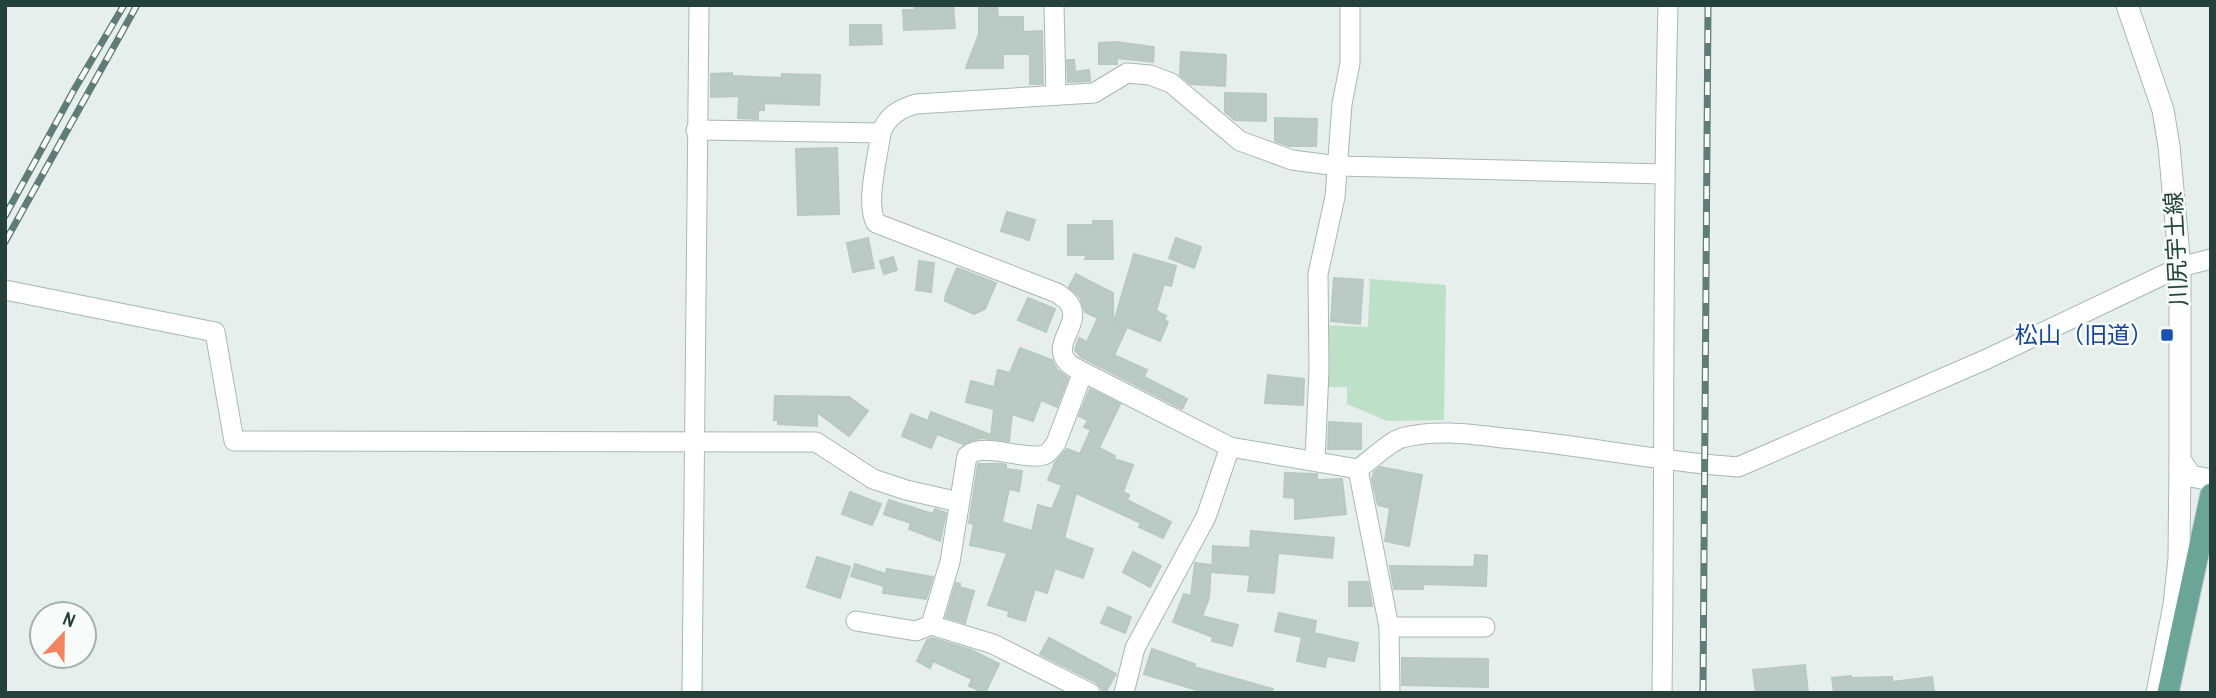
<svg xmlns="http://www.w3.org/2000/svg" width="2216" height="698" font-family="'Archivo Narrow','Noto Sans JP',sans-serif">
<style>
.green{fill:#bfe0c8}
.building{fill:#bbcac4;stroke:#b8c9c2;stroke-width:2}
.lines{fill:none;stroke-linecap:round;stroke-linejoin:round}
.street-casing{stroke:#a8b8b2;stroke-width:21}
.secondary-casing{stroke:#a4bbb3;stroke-width:23}
.primary-casing{stroke:#c2cac8;stroke-width:23}
.street{stroke:#fff;stroke-width:19}
.secondary{stroke:#fff;stroke-width:21}
.primary{stroke:#6aa596;stroke-width:21}
.rail-casing{stroke:#5f7d75;stroke-width:7}
.rail{stroke:#f7fbf9;stroke-width:4.5;stroke-dasharray:13;stroke-linecap:butt}
.transit-dot{fill:#1a4fb4;stroke:#f7fbf9;stroke-width:2.5}
.labels{text-anchor:middle;stroke-width:5;stroke-linejoin:round;paint-order:stroke}
.street-label{font-size:23px;fill:#24423a;stroke:#f7fbf9}
.transit-label{font-size:23px;fill:#164399;stroke:#f7fbf9;text-anchor:end}
</style>
<rect width="100%" height="100%" fill="#e6efeb"/>
<polygon class="green" points="1370,279 1446,285 1444,420 1387,421 1347,404 1347,387 1325,387 1325,325 1368,327"/>
<g class="building">
<polygon points="914,5 953,5 955,28 904,30 903,10 915,10"/>
<polygon points="979,5 997,5 998,17 1023,17 1023,32 1042,31 1043,84 1030,84 1030,54 1003,54 1003,68 966,68 979,34"/>
<polygon points="850,25 881,25 882,44 850,45"/>
<polygon points="1116,42 1154,47 1153,62 1117,58 1117,64 1099,64 1099,43"/>
<polygon points="1181,52 1226,55 1225,86 1191,84 1180,75"/>
<polygon points="1067,60 1074,60 1075,72 1089,70 1090,81 1068,82"/>
<polygon points="732,73 732,76 782,78 782,74 820,75 819,105 764,103 764,110 758,110 758,119 738,118 739,96 711,97 711,74"/>
<polygon points="1225,93 1266,94 1266,121 1235,120 1225,112"/>
<polygon points="1275,118 1317,119 1316,146 1289,146 1275,141"/>
<polygon points="837,148 839,214 798,215 796,149"/>
<polygon points="1007,212 1035,220 1029,240 1001,231"/>
<polygon points="1093,221 1112,221 1113,259 1085,259 1087,255 1068,255 1068,225 1093,225"/>
<polygon points="868,238 874,268 853,272 847,243"/>
<polygon points="1176,238 1201,247 1194,268 1169,258"/>
<polygon points="1134,254 1176,266 1171,286 1164,284 1156,311 1166,316 1164,320 1168,322 1160,341 1127,327 1114,355 1147,370 1144,377 1187,399 1182,409 1081,357 1075,350 1079,338 1087,342 1098,318 1085,312 1080,297 1069,287 1076,274 1113,293 1113,325"/>
<polygon points="893,257 897,270 884,274 880,261"/>
<polygon points="919,261 934,263 931,292 916,290"/>
<polygon points="957,268 996,283 985,309 974,314 945,301 946,294"/>
<polygon points="1334,278 1363,280 1360,324 1331,321"/>
<polygon points="1028,298 1055,309 1046,332 1018,320"/>
<polygon points="1020,348 1052,360 1057,370 1068,378 1057,407 1041,400 1033,421 1012,414 1009,441 981,438 963,444 937,434 931,448 902,436 911,414 928,421 931,412 991,435 994,409 966,402 971,381 994,387 998,370 1010,373"/>
<polygon points="1268,375 1304,379 1303,405 1265,403"/>
<polygon points="1090,389 1120,404 1099,448 1115,456 1114,459 1133,465 1123,492 1129,495 1127,500 1171,522 1163,538 1139,527 1141,523 1076,493 1064,538 1093,549 1083,578 1055,568 1047,593 1035,589 1025,621 1008,616 1009,611 988,605 1007,553 970,545 974,524 969,523 978,464 1002,464 1006,465 1006,469 1022,471 1019,491 1009,489 1002,522 1032,531 1038,505 1052,509 1062,485 1048,480 1055,463 1067,449 1080,454 1091,430 1084,427 1088,420 1079,416"/>
<polygon points="775,396 849,397 868,411 849,436 817,412 817,426 778,424 778,420 774,420"/>
<polygon points="1329,422 1361,424 1361,449 1328,449"/>
<polygon points="1380,467 1422,475 1409,546 1385,541 1390,508 1378,505 1372,479 1374,472"/>
<polygon points="1285,473 1317,474 1317,480 1342,479 1346,514 1295,519 1295,498 1284,497"/>
<polygon points="850,492 881,504 872,525 842,514"/>
<polygon points="889,500 933,514 935,509 946,513 940,541 909,529 911,523 884,514"/>
<polygon points="1251,531 1334,538 1332,558 1278,553 1274,593 1248,591 1250,575 1212,572 1213,546 1250,548"/>
<polygon points="1133,552 1161,566 1150,587 1123,572"/>
<polygon points="1475,555 1487,556 1486,586 1423,584 1423,589 1394,589 1390,566 1474,567"/>
<polygon points="817,557 850,567 840,598 807,587"/>
<polygon points="1195,563 1211,565 1209,598 1202,616 1238,625 1232,646 1212,641 1213,637 1173,622 1184,594 1191,596"/>
<polygon points="855,564 886,574 887,569 933,577 926,599 883,593 884,586 851,576"/>
<polygon points="1349,582 1368,582 1372,606 1349,606"/>
<polygon points="956,583 960,584 959,587 974,591 965,623 946,617"/>
<polygon points="1108,607 1131,617 1125,633 1101,623"/>
<polygon points="1279,613 1316,621 1314,633 1358,643 1354,661 1327,656 1325,667 1297,661 1302,637 1275,631"/>
<polygon points="932,638 971,650 999,664 985,693 969,686 972,679 933,661 930,668 917,661 927,640"/>
<polygon points="1049,638 1116,674 1105,693 1096,682 1040,654"/>
<polygon points="1152,649 1195,664 1194,667 1273,689 1272,693 1207,693 1144,674"/>
<polygon points="1402,658 1488,659 1488,687 1402,685"/>
<polygon points="1805,665 1808,693 1756,693 1753,670"/>
<polygon points="1851,676 1851,678 1892,677 1892,682 1932,677 1934,693 1834,693 1832,678"/>
</g>
<g class="lines">
<g class="street-casing">
<g id="street">
<polyline points="1054,5 1056,95"/>
<path d="M696,130l185,3c-3,23 -16,70 -5,90l181,70c4,3 11,7 13,12 11,18 -16,37 -5,54 3,6 12,10 18,13l147,75 128,22c12,-8 32,-28 44,-31 32,-9 68,-4 101,0 79,7 156,24 235,29l249,-108 193,-92 31,-8"/>
<path d="M881,133c6,-17 18,-24 35,-29l178,-11 33,-20 23,2 21,8 69,58 52,19 46,6 326,8"/>
<polyline points="5,290 215,332 234,441 816,442 873,479 906,490 959,502"/>
<polyline points="1315,461 1319,370 1318,274 1335,197 1342,104 1350,63 1350,5"/>
<polyline points="1358,469 1389,627 1390,693"/>
<path d="M856,621l60,10 15,-6 19,-63 17,-106c16,-15 56,5 77,-1 6,-2 8,-7 12,-12l27,-71"/>
<polyline points="931,625 993,644 1090,693"/>
<polyline points="1389,627 1485,627"/>
<polyline points="692,693 699,5"/>
<polyline points="1124,693 1135,648 1206,517 1230,447"/>
<path d="M1662,693c3,-229 0,-459 6,-688"/>
</g>
</g>
<g class="secondary-casing">
<g id="secondary">
<polyline points="2127,5 2163,110 2169,146 2180,267 2180,460 2191,476 2211,480"/>
<polyline points="2157,693 2174,605 2179,558 2180,460"/>
</g>
</g>
<g class="primary-casing">
<polyline id="primary" points="2168,693 2211,494"/>
</g>
<use href="#street" class="street"/>
<use href="#secondary" class="secondary"/>
<use href="#primary" class="primary"/>
<g class="rail-casing">
<g id="rail">
<polyline points="5,216 74,90 124,5"/>
<polyline points="5,242 137,5"/>
<polyline points="1703,693 1708,5"/>
</g>
</g>
<use href="#rail" class="rail"/>
</g>
<rect class="transit-dot" x="2160" y="328" width="14" height="14" rx="3.5"/>
<g class="labels">
<g class="street-label">
<text transform="translate(2176 249) rotate(-93)" y="8">川尻宇土線</text>
</g>
<g class="transit-label">
<text x="2153" y="343">松山（旧道）</text>
</g>
</g>
<rect width="2216" height="698" fill="none" stroke="#24423a" stroke-width="14"/>
<g transform="translate(63 635) rotate(22)"><circle r="33" fill="#f7fbf9" stroke="#a3b1ad" stroke-width="2"/>
<path d="M0-5L12 26L0 18L-12 26Z" fill="#f4845f"/>
<text y="-10" font-size="19" font-weight="bold" text-anchor="middle" fill="#24423a">N</text>
</g>
</svg>
